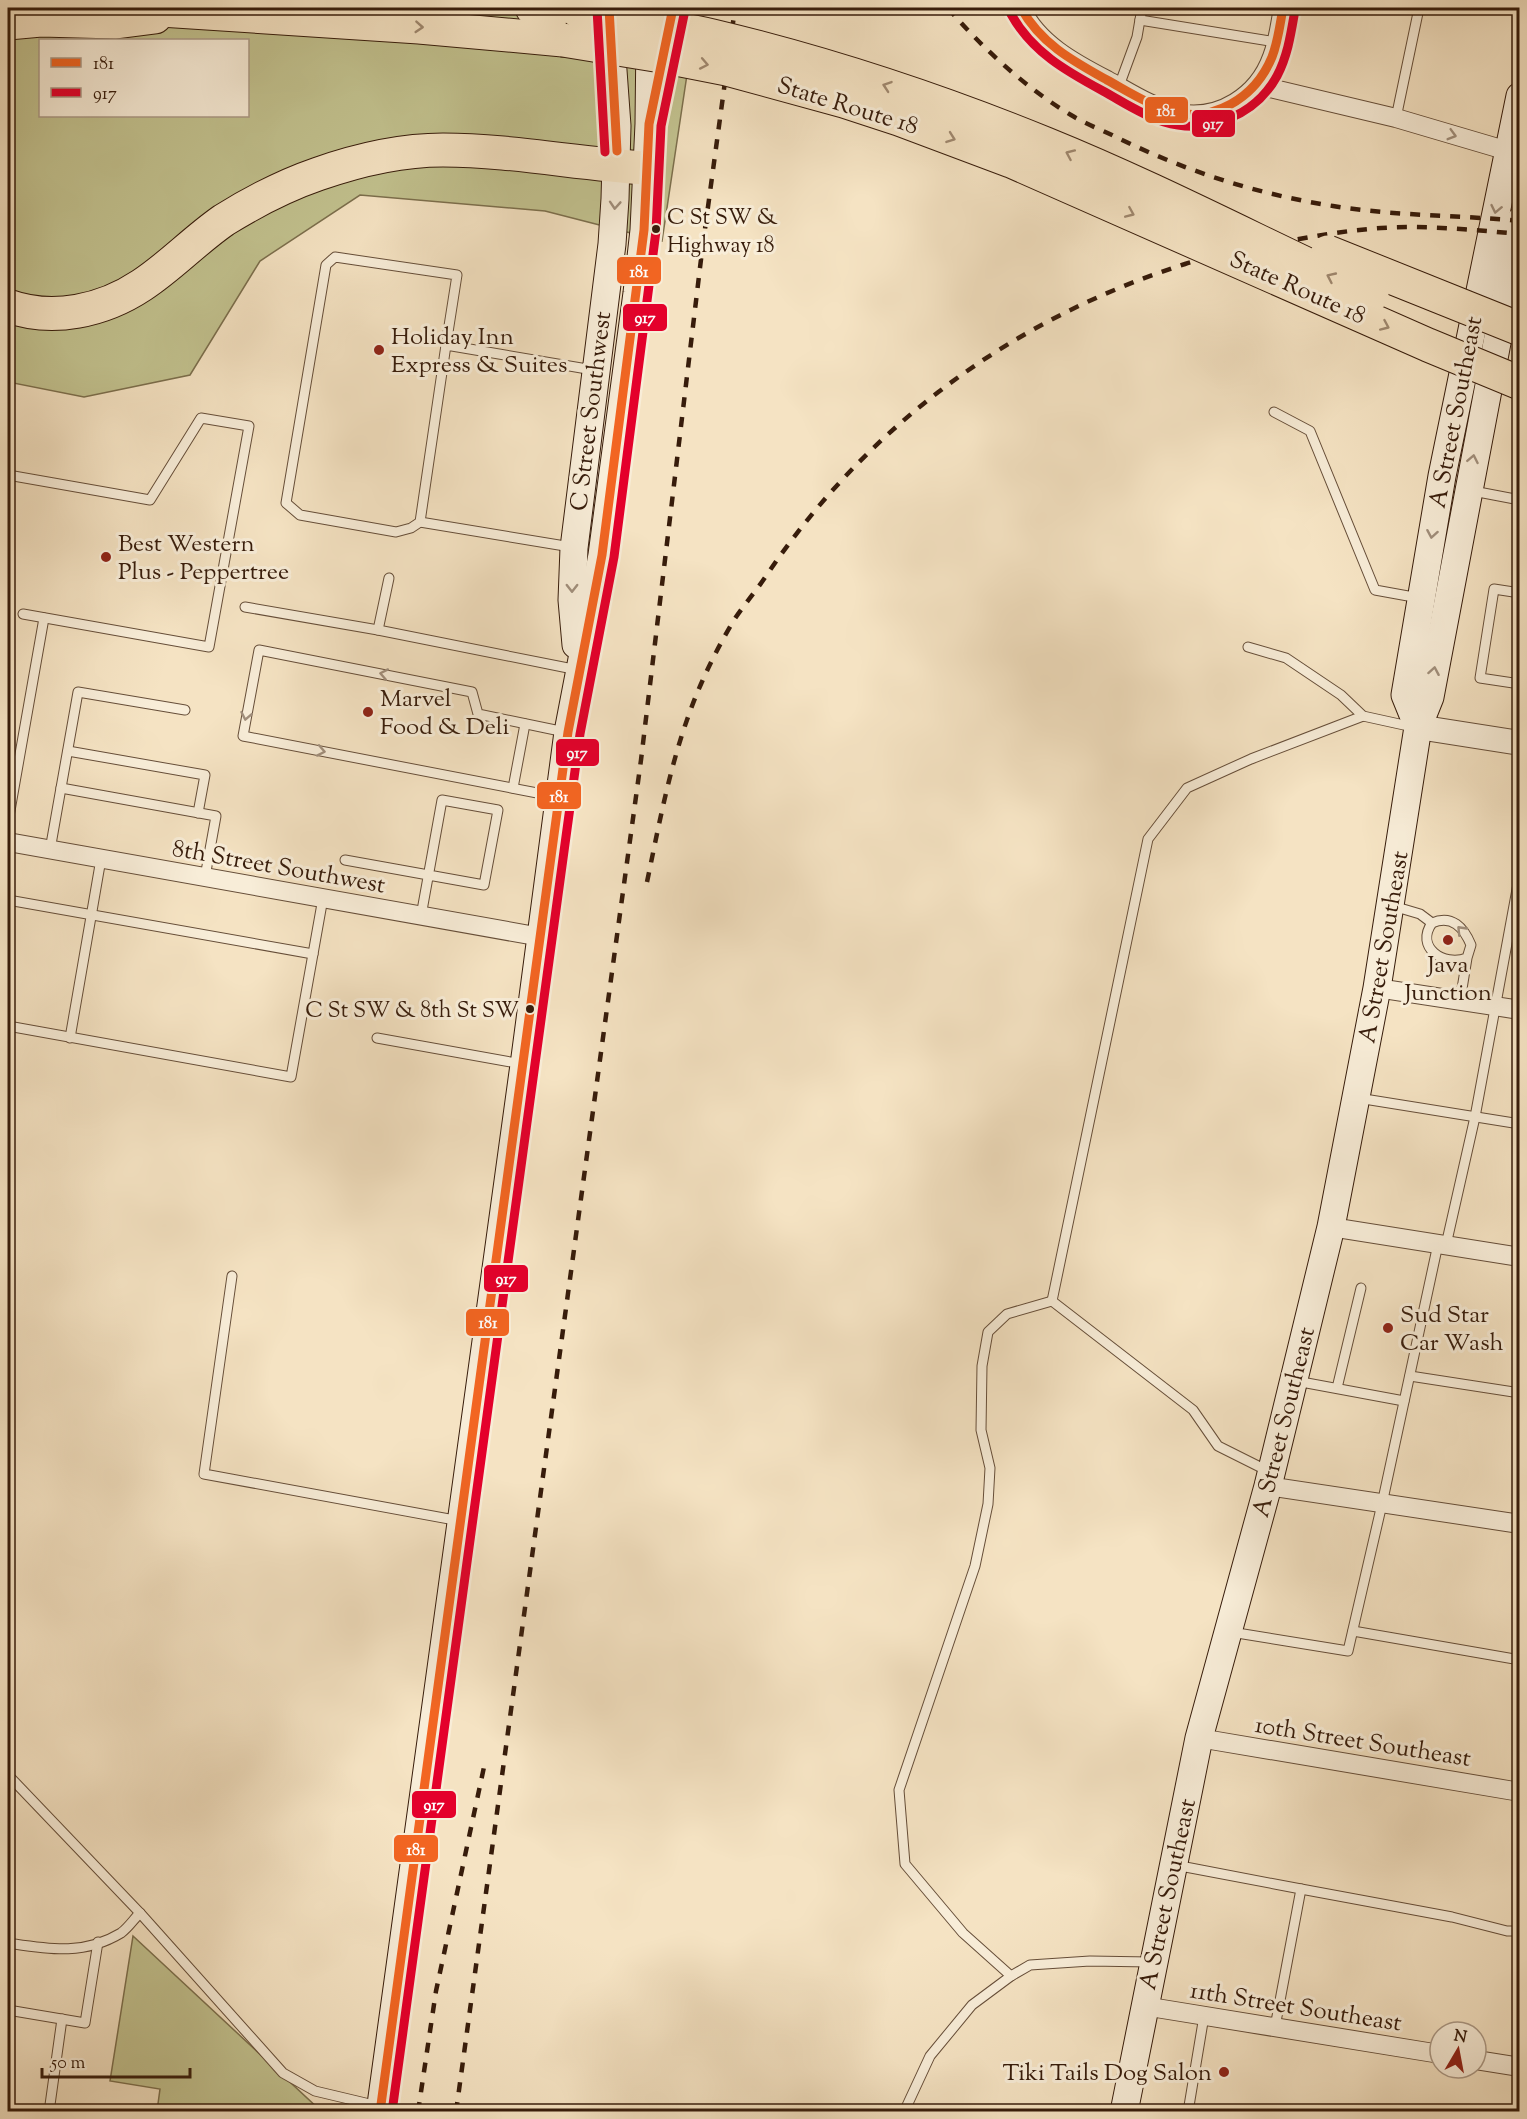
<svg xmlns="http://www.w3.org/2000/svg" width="1527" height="2119" font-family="'Sorts Mill Goudy',serif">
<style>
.green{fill:#c2c28f;stroke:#7c6f4d;stroke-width:1.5;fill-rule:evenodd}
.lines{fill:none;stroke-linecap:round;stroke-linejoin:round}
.service-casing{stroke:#664e39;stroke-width:11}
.minor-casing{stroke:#664e39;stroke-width:20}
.tertiary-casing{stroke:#664e39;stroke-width:26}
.secondary-casing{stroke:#371c0b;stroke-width:29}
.motorway-casing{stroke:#371c0b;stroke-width:35}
.service{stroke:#f8edd8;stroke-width:9}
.minor{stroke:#f8edd8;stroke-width:18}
.tertiary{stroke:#f8edd8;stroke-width:24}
.secondary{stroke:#f8edd8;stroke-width:27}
.motorway{stroke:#f5e3c3;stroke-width:33}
.rail{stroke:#371c0b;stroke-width:4.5;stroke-dasharray:10 10;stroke-linecap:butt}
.motorway-bridge-casing{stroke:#371c0b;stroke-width:35;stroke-linecap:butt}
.motorway-bridge{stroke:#f5e3c3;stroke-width:33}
.bus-1-casing{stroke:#f8edd8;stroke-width:14}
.bus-2-casing{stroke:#f8edd8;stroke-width:14}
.bus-1{stroke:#f26522;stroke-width:9}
.bus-2{stroke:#e4002b;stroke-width:9}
.oneway{stroke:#a08970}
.oneway2{stroke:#a18f7c}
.bus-dot{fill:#371c0b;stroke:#f8edd8;stroke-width:2}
.poi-dot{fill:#8f2418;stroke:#f8edd8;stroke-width:2}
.labels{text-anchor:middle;stroke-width:6;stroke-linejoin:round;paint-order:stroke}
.bus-label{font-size:22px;fill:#371c0b;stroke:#f8edd8;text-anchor:start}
.street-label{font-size:24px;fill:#371c0b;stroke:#f8edd8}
.poi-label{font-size:24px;fill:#371c0b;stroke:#f8edd8;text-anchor:start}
.line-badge{stroke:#f8edd8;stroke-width:2}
.badge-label{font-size:16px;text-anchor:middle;font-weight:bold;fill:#fff}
</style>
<rect width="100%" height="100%" fill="#f5e3c3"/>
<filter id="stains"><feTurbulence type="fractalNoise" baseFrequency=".00333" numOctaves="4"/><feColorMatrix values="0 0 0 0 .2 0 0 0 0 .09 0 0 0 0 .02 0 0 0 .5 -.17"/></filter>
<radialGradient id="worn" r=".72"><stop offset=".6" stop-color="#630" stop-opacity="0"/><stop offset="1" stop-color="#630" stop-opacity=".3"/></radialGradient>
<g class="green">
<path d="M8,8h689l-35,233 -117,-30 -185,-16 -100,66 -70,114 -106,22 -76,-15zM40,40h208v76h-208z"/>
<polygon points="133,1936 321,2111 157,2111 160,2089 110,2081"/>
</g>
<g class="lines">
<g class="service-casing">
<g id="service">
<polyline points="1140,20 1276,42"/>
<polyline points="1119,86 1137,37 1142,8"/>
<polyline points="1396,118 1419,8"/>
<polyline points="446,345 420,522 411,528 396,532 300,515 286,503 326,265 335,257 457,275 446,345 593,370"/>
<polyline points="1274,412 1310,431 1375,590 1419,598"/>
<polyline points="8,475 150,500 201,418 249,426 209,647 23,614"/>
<polyline points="1473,491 1520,500"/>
<polyline points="420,522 571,547"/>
<polyline points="1520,593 1494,589 1480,678 1520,684"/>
<polyline points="245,607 378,630 578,670"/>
<polyline points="378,630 389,578"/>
<polyline points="1248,647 1286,658 1341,695 1363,716 1413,727"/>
<polyline points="68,751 205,775 198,813"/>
<polyline points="61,788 216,816 205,877"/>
<polyline points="513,788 525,724"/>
<polyline points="558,797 243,736 259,650 472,692 478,714 565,732"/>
<polyline points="8,822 44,618"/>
<polyline points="50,850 78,692 185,710"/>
<polyline points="345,860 484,885 498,810 442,800 421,916"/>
<polyline points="8,900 313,954"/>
<polyline points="1393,906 1420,914 1432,923"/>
<path d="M1460,1001l7,-43 4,-13c-7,-17 -19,-31 -39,-22 -17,24 11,44 35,35"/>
<polyline points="8,1026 291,1077 323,898"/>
<polyline points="70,1038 101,859"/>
<polyline points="377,1038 522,1064"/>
<polyline points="1358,1098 1520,1124"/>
<polyline points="1446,1245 1475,1117 1520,873"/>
<polyline points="232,1276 204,1474 460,1521"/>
<polyline points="1410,1376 1520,1393"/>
<polyline points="1296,1381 1404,1401"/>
<polyline points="1337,1388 1361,1288"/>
<polyline points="1270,1472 1218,1446 1193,1410 1052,1301 1148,839 1187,788 1251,759 1363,716"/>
<polyline points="1353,1631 1520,1660"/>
<polyline points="1231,1632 1348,1651 1382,1504 1438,1244"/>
<polyline points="8,1775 140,1913 283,2073 315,2091 378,2106"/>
<polyline points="1175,1865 1301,1889 1275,2027"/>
<polyline points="1301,1889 1452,1917 1507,1931 1520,1931"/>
<path d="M8,1943c40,6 75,13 113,-10 7,-5 13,-14 19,-20"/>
<polyline points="1011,1976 963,1933 905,1864 899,1790 975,1566 988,1504 990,1468 981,1430 982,1366 988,1332 1007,1314 1052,1301"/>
<polyline points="8,2010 85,2023 98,1942"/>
<polyline points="49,2112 62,2019"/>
<polyline points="904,2112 930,2056 972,2005 1011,1976 1030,1965 1090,1961 1150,1962"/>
<polyline points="1188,2112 1204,2016"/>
</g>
</g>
<g class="minor-casing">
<g id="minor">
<path d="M1021,8c16,35 53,55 86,72 22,12 46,28 71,33 41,8 80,-17 94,-56 6,-15 8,-33 11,-49"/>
<polyline points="1257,85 1396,118 1508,151"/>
<polyline points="8,842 541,937"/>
<polyline points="1377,988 1520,1010"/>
<polyline points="1331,1227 1520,1257"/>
<polyline points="1268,1486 1520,1524"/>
<polyline points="1199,1738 1520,1792"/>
<polyline points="1144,2006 1440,2054"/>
<polyline points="1476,2060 1520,2067"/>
</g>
</g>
<g class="tertiary-casing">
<polyline id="tertiary" points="1418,727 1520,743"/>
</g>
<g class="secondary-casing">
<g id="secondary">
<polyline points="576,645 572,600 574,548 612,244 615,199 617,126 610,29"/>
<polyline points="1418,727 1405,695 1442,476 1520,96"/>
<polyline points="380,2112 524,1065 568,732 602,555 637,293 644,230 649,124 650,35"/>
<polyline points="1124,2112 1199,1738 1268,1486 1331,1227 1377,988 1418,727 1430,697 1520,221"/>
</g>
</g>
<g class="motorway-casing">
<g id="motorway">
<polyline points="130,8 419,27 563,40"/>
<polyline points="532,8 579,12"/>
<polyline points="8,23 41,20 116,22 155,17"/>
<path d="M8,306c45,16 95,5 134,-21 29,-19 53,-45 82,-65 29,-18 62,-35 94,-46 40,-14 82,-24 125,-24 68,0 136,14 204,18"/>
</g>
</g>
<use href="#service" class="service"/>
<use href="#minor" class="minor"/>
<use href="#tertiary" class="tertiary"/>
<use href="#secondary" class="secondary"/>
<use href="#motorway" class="motorway"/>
<g class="rail">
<path d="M948,8c33,39 79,81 123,107 13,8 28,14 41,20 70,35 144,59 221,71 61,10 125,9 187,15"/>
<path d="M647,882c14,-67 26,-134 54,-198 9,-21 21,-44 33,-64 10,-15 22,-29 32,-44 101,-150 246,-257 419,-312 22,-7 47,-11 70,-16 42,-9 83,-17 126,-20 46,-3 93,2 139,6"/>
<polyline points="418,2112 436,1991 484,1767"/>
<polyline points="456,2112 641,760 702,251 735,8"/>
</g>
<g class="motorway-bridge-casing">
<g id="motorway-bridge">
<path d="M579,12c45,7 90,14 134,24 113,27 225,64 333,108 111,45 217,101 326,151"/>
<polyline points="563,40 661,56 727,69 844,101 899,119 1011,161 1428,345 1520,383"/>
<polyline points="1328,252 1520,329"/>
</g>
</g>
<use href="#motorway-bridge" class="motorway-bridge"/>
<g class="bus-1-casing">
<g id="bus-1">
<polyline points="609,8 617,151"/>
<path d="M1021,8c20,36 52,53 86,72 20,11 40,24 62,31 44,13 86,-13 103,-54 6,-15 8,-33 11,-49"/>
<polyline points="380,2112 568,732 602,555 644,230 649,124 673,8"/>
</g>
</g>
<g class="bus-2-casing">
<g id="bus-2">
<polyline points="597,9 605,152"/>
<path d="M1011,14c21,38 55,57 92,77 20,11 39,24 61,31 43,13 91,-6 113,-46 11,-21 14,-43 18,-66"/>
<polyline points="392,2112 580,734 614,557 656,231 661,126 685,10"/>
</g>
</g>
<use href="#bus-1" class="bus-1"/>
<use href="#bus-2" class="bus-2"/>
</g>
<defs><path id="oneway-chevron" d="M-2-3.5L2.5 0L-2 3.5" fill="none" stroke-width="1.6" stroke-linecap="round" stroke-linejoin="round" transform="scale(1.5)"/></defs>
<g class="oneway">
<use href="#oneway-chevron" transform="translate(419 27) rotate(4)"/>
<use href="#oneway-chevron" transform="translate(704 64) rotate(11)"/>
<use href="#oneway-chevron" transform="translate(887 86) rotate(-161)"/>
<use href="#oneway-chevron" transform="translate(951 138) rotate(20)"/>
<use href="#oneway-chevron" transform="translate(1070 154) rotate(-156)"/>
<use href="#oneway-chevron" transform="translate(1130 213) rotate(23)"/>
<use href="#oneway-chevron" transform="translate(1331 277) rotate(-155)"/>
<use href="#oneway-chevron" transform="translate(1385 326) rotate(24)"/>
</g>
<g class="oneway2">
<use href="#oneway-chevron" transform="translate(1452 135) rotate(16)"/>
<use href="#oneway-chevron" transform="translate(615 205) rotate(94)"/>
<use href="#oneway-chevron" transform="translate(1496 209) rotate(102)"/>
<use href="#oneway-chevron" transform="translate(1473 459) rotate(-79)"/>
<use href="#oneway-chevron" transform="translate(1432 534) rotate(100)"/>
<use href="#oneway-chevron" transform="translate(572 588) rotate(90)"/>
<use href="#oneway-chevron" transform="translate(1434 671) rotate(-80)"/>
<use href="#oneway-chevron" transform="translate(384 674) rotate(-169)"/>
<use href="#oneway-chevron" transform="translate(246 716) rotate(101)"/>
<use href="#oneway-chevron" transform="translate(321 751) rotate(11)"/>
<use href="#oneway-chevron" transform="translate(1461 930) rotate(-134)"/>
</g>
<g class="bus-dot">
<circle cx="656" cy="229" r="5"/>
<circle cx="530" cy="1009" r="5"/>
</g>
<g class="poi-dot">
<circle cx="379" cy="350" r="6"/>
<circle cx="106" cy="557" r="6"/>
<circle cx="368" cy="712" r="6"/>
<circle cx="1448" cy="940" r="6"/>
<circle cx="1388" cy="1328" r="6"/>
<circle cx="1224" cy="2072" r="6"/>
</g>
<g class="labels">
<g class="bus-label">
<text x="667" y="224">C St SW &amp;<tspan x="667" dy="28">Highway 18</tspan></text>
<text x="519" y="1017" text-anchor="end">C St SW &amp; 8th St SW</text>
</g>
<g class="street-label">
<text transform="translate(848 105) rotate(17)" y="8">State Route 18</text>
<text transform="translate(1298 287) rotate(24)" y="8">State Route 18</text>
<text transform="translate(590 411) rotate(-83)" y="8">C Street Southwest</text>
<text transform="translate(1455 412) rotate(-79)" y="8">A Street Southeast</text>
<text transform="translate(279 866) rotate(10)" y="8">8th Street Southwest</text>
<text transform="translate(1383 947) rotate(-80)" y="8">A Street Southeast</text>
<text transform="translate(1283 1422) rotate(-76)" y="8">A Street Southeast</text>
<text transform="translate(1363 1741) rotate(9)" y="8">10th Street Southeast</text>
<text transform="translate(1167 1894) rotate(-78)" y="8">A Street Southeast</text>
<text transform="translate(1296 2006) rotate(9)" y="8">11th Street Southeast</text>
</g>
<g class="poi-label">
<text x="391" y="344">Holiday Inn<tspan x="391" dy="28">Express &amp; Suites</tspan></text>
<text x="118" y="551">Best Western<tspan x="118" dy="28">Plus - Peppertree</tspan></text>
<text x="380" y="706">Marvel<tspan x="380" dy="28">Food &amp; Deli</tspan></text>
<text x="1448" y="972" text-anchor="middle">Java<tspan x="1448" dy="28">Junction</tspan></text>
<text x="1400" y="1322">Sud Star<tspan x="1400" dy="28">Car Wash</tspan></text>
<text x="1212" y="2080" text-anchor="end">Tiki Tails Dog Salon</text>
</g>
</g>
<g class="line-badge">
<rect x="1144" y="96" width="45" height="28" rx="6" fill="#f26522"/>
<rect x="1191" y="109" width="45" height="29" rx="6" fill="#e4002b"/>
<rect x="616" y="256" width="46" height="29" rx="6" fill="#f26522"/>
<rect x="622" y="303" width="46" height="29" rx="6" fill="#e4002b"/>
<rect x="555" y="738" width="45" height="29" rx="6" fill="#e4002b"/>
<rect x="536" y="781" width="46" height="29" rx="6" fill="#f26522"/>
<rect x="483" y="1264" width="46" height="29" rx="6" fill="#e4002b"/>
<rect x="465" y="1308" width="45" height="29" rx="6" fill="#f26522"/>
<rect x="411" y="1790" width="46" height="29" rx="6" fill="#e4002b"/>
<rect x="393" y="1834" width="46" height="29" rx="6" fill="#f26522"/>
</g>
<g class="badge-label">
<text x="1166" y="116">181</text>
<text x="1213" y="129">917</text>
<text x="639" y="277">181</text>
<text x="645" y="323">917</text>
<text x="577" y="758">917</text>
<text x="559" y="802">181</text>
<text x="506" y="1284">917</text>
<text x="488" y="1328">181</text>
<text x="434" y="1810">917</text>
<text x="416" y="1855">181</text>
</g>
<rect width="1527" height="2119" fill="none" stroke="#f5e3c3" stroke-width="30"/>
<rect x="9" y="9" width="1509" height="2101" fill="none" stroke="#371c0b" stroke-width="3"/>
<rect x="15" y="15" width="1497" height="2089" fill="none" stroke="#371c0b" stroke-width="1.5"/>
<rect x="39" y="39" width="210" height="78" fill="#f8edd8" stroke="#ab9986" stroke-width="1.5"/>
<rect x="51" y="58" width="30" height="9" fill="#f26522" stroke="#ab9986" stroke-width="1.5"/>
<text x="93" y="69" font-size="18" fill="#371c0b">181</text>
<rect x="51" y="88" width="30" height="9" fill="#e4002b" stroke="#ab9986" stroke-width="1.5"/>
<text x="93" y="99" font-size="18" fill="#371c0b">917</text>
<g transform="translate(1458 2050) rotate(10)"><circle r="28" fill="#f8edd8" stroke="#ab9986" stroke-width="1.5"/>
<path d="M0-4.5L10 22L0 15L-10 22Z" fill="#8f2418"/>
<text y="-9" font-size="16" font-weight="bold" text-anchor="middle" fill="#371c0b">N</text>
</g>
<path d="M42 2068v9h148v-9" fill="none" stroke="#371c0b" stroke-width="3"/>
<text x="51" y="2068" font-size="18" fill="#371c0b" stroke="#f8edd8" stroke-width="4.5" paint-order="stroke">50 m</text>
<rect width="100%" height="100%" filter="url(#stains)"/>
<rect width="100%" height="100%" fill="url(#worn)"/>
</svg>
